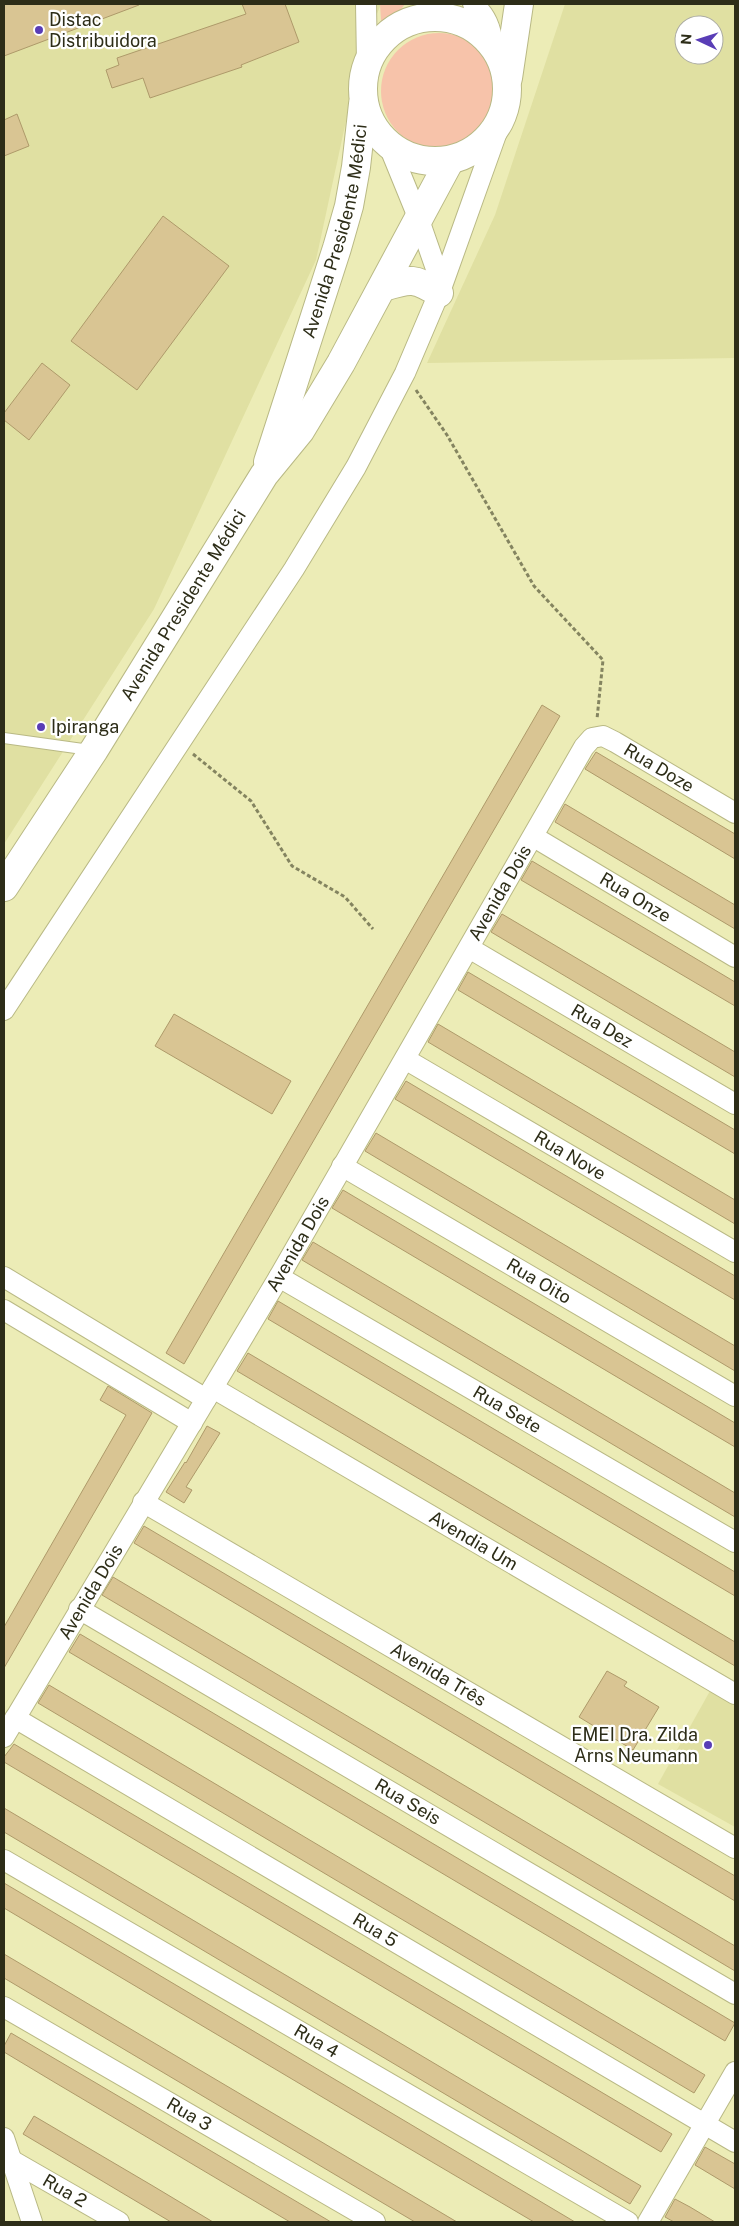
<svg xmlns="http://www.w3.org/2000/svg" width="739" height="2226" font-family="'Public Sans',sans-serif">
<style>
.built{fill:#e0e0a2;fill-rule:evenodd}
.green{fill:#f7c3aa}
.building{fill:#d9c593;stroke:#ae9a6a}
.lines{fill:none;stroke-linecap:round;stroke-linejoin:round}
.lane-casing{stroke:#b9b985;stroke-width:12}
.street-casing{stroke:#b9b985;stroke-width:22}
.primary-casing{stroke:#b9b985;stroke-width:30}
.highway-casing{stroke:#b9b985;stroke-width:30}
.path{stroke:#848460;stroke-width:3;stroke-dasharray:4 2.5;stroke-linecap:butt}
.lane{stroke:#fff;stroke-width:10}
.street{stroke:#fff;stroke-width:20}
.primary{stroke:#fff;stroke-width:28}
.highway{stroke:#fff;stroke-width:28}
.poi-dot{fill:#593db6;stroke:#fff;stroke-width:2}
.labels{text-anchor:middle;stroke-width:4.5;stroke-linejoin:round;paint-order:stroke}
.poi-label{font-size:18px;fill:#2d2d18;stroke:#fff;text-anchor:start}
.street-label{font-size:18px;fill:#2d2d18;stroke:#fff}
</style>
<rect width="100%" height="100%" fill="#ececb6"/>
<g class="built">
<polygon points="4,4 381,4 360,56 316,260 154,609 4,844"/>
<path d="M565,4h170v354l-308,5 68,-148zM684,25h30v30h-30z"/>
<polygon points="710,1691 735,1706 735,1827 658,1784"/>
</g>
<g class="green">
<polygon points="380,4 405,4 382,35"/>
<circle cx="439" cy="91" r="58"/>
</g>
<g class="building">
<polygon points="4,4 139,4 139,5 4,56"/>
<polygon points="242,4 285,4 299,42 241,65 242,67 150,98 143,78 112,88 106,70 119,65 117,58 246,14"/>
<polygon points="17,114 29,146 4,156 4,120"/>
<polygon points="163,216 229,266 137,390 71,341"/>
<polygon points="42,363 70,385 29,440 4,420 4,413"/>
<polygon points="542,705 560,716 184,1364 166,1353"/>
<polygon points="596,752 735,834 735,859 585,769"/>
<polygon points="565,804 735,905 735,929 555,822"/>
<polygon points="532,861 735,982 735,1006 521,880"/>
<polygon points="502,914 735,1052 735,1077 491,932"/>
<polygon points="468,972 735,1130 735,1154 458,990"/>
<polygon points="174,1014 291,1081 272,1114 155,1046"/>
<polygon points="438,1024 735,1200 735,1224 428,1042"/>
<polygon points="406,1081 735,1276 735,1300 395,1099"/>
<polygon points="376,1133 735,1346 735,1371 365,1151"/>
<polygon points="343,1190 735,1423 735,1447 332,1208"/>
<polygon points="313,1242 735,1493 735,1517 302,1260"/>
<polygon points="278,1301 735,1572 735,1596 268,1319"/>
<polygon points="248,1353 735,1642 735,1666 237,1371"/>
<polygon points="108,1386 152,1413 4,1668 4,1627 126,1415 100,1400"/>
<polygon points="207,1426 220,1433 186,1487 192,1490 184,1503 166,1492 185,1462 186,1463"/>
<polygon points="144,1526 735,1876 735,1901 134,1543"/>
<polygon points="113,1577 735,1946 735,1971 102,1595"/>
<polygon points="80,1634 735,2023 725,2041 69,1652"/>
<polygon points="607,1671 627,1682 624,1686 659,1707 633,1750 579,1717"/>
<polygon points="49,1685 705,2075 694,2093 38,1703"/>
<polygon points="14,1744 672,2134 661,2152 4,1762 4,1757"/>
<polygon points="4,1808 641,2186 630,2204 4,1832"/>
<polygon points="4,1883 447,2146 575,2222 534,2222 371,2126 4,1908"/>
<polygon points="4,1954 220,2082 457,2222 415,2222 393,2209 4,1978"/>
<polygon points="11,2033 130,2103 331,2222 290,2222 54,2082 4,2052 4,2046"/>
<polygon points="34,2116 153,2186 213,2222 171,2222 77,2166 23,2134"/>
<polygon points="705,2147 735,2164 735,2189 695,2165"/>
<polygon points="675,2199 690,2207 715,2222 674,2222 665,2217"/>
</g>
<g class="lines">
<g class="lane-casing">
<polyline id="lane" points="4,738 90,750"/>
</g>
<g class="street-casing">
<g id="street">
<polyline points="366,4 367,63"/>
<path d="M473,4c13,11 18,24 20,41"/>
<polyline points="389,146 418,217 442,286"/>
<path id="s1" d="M534,837l201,120"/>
<path id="s2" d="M469,948l266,156"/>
<polyline points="4,1010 294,569 356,467 405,373 442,286 503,115"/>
<path id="s3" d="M405,1059l330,193"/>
<path id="s4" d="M342,1166l393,230"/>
<polyline points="4,1277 206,1399"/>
<path id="s5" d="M279,1277l456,265"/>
<polyline points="4,1310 192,1423"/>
<path id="s6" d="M213,1388l522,306"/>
<path id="s7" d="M143,1502l592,346"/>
<path id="s8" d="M79,1609l656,385"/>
<path id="s9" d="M15,1718l720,424"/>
<path id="s10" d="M4,1737l275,-460 305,-530 8,-9 11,-2 12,6 120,71"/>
<path id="s11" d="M4,1860l624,362"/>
<path id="s12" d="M4,2007l371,215"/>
<polyline points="4,2138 32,2222"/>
<path id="s13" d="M11,2160l108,62"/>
<polyline points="648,2222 735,2072"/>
</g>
</g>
<g class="primary-casing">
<g id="primary">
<circle cx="435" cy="89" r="72"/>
<polyline points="508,78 519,4"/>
<path id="s14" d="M268,462l69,-214 12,-42 7,-39 7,-63"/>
<path id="s15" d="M4,887l90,-137 170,-275 36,-44 41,-68 108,-201"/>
</g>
</g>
<g class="highway-casing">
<path id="highway" d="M383,287c27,-8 31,-10 56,6"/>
</g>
<g class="path">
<polyline points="416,390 447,435 534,586 603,660 597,719"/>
<polyline points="193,754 251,801 292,866 345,897 373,929"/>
</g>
<use href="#lane" class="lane"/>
<use href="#street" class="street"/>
<use href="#primary" class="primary"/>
<use href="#highway" class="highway"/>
</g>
<g class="poi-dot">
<circle cx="39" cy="30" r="5"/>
<circle cx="41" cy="727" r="5"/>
<circle cx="708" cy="1745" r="5"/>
</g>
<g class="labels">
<g class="poi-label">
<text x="49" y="26">Distac<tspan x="49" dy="21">Distribuidora</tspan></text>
<text x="51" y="733">Ipiranga</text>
<text x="698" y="1741" text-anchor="end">EMEI Dra. Zilda<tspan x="698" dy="21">Arns Neumann</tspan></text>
</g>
<g class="street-label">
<text dy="6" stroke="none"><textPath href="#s14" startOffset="241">Avenida Presidente Médici</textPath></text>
<text dy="6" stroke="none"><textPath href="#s15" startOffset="334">Avenida Presidente Médici</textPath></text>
<text dy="6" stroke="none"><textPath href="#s10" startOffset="1235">Rua Doze</textPath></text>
<text dy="6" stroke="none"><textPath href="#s10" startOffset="979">Avenida Dois</textPath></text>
<text dy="6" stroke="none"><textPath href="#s1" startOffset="118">Rua Onze</textPath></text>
<text dy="6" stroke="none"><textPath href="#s2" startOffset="154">Rua Dez</textPath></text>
<text dy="6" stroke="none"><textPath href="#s3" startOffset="191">Rua Nove</textPath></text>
<text dy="6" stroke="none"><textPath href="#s10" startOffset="574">Avenida Dois</textPath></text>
<text dy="6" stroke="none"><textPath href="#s4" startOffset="228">Rua Oito</textPath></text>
<text dy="6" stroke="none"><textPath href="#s5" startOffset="264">Rua Sete</textPath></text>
<text dy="6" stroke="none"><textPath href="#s6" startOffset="302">Avendia Um</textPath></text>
<text dy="6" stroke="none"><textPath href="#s10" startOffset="169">Avenida Dois</textPath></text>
<text dy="6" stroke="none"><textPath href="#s7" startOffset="342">Avenida Três</textPath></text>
<text dy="6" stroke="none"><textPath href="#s8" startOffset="381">Rua Seis</textPath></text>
<text dy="6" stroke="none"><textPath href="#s9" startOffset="418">Rua 5</textPath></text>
<text dy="6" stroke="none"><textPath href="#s11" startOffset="361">Rua 4</textPath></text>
<text dy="6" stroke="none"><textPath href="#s12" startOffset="214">Rua 3</textPath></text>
<text dy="6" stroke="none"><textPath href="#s13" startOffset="62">Rua 2</textPath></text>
</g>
</g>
<rect width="739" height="2226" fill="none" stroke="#2d2d18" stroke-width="10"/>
<g transform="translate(699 40) rotate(274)"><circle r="24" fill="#ffffff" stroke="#ababa3"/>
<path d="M0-4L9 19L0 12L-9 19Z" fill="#593db6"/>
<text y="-8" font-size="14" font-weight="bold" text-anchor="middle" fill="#2d2d18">N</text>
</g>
</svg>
